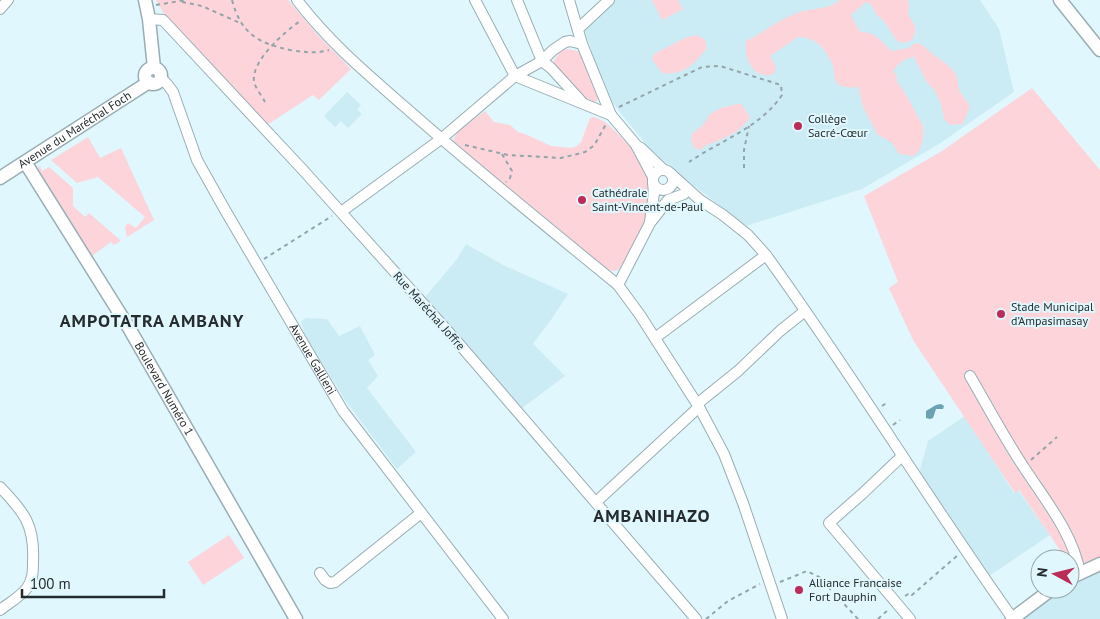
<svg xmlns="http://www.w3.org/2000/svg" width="1100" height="619" font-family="'PT Sans',sans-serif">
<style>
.built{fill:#ccecf5}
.green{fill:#fcd4da}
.water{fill:#6ba2b1}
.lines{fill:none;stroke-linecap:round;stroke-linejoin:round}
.minor-casing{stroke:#99aeb4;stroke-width:12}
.major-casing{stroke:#99aeb4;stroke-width:15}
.path{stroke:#94a5aa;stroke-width:2;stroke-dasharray:4 4;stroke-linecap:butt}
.minor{stroke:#fff;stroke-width:10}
.major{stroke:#fff;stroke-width:12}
.poi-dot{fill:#bb2c58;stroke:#e0f7fd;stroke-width:2}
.labels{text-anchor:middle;stroke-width:4;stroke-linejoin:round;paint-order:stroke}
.poi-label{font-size:12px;fill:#242c2f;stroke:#e0f7fd;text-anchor:start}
.street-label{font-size:12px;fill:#242c2f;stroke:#e0f7fd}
.district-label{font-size:18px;font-weight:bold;letter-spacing:1px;fill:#242c2f;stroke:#e0f7fd}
</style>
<rect width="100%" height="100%" fill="#e0f7fd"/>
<g class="built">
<polygon points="615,0 980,0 999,29 1014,92 939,144 862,189 746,226 684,178 648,147 612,102 601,79 584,29"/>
<polygon points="347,92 361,105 357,110 362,114 348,128 341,121 335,127 324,116"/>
<polygon points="466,244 505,266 568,294 553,317 533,344 565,376 521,409 425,297 457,259"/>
<polygon points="306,318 327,319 339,336 360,326 375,355 368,360 378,376 367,388 416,452 397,469 345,400 305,335 301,322"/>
<polygon points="965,416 1014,493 1018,490 1050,535 989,576 919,473 928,441"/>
<polygon points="1100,569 1100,619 1022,619 1057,591 1060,589 1070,589 1070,583"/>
</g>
<g class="green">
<polygon points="156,0 288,0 316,33 351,69 319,100 313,95 267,125 164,14"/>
<polygon points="652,0 678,0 683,9 662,20"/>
<path d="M840,0h68l1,5 -1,10c7,9 10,14 4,25l-8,3 -7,-2 -13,-20 -7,-6 -7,-12h-5l-14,12 9,17c15,0 21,8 31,19l18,-3 4,-4 5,-1c7,3 10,8 16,12 8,6 19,12 23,22 1,4 1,9 2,12 2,6 8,12 11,17l-7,18 -13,1 -6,-6 -3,-15 -6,-13 -9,-10 -12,-24c-10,1 -15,6 -21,14l4,5v6l7,9 19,35v11l-3,13 -7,6 -14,-2 -7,-11 -15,-9 -14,-27 -5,-20c-7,0 -13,2 -20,-3 -5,-4 -3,-12 -5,-18 -5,-15 -18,-30 -35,-29l-28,19 6,11 -2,7c-21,6 -30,-15 -28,-33 16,-8 31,-20 49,-27 15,-7 32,-3 45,-14z"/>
<path d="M697,35l8,5 2,8c-12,15 -23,28 -45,25l-10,-14 2,-5 31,-16z"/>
<polygon points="566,49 578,51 581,55 598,97 597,101 595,103 586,98 554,65 553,62 559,53"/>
<polygon points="1032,88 1100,170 1100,562 1082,566 1078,556 1070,561 1070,559 1066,559 1019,490 1015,493 913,340 889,288 898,282 864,196 942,151"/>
<path d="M737,104h4l9,13c-5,10 -18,18 -28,22 -7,4 -16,4 -21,11l-7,-2 -3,-8 1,-6 12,-10 6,-10 11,-6z"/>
<path d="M485,111l9,11 16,3 8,7 7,2 26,12 11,1 9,1 6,-2 4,-4 9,-24 4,-1c11,3 19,12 27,20 10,10 22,23 26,37 4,11 3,27 0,39 -3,12 -18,50 -30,57 -4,2 -7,0 -11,-1l-149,-121 -4,-6c2,-13 22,-23 32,-31z"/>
<polygon points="88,137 100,158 121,148 154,220 127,237 125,227 128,223 136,228 145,217 98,177 77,183 51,160"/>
<polygon points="40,166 42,171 49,167 73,188 73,206 85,217 89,213 121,241 114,245 111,242 89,258 34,170"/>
<polygon points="229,535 244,558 203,585 188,562"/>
</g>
<polygon class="water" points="941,404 944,406 943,409 936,409 933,418 930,419 926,418 926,411 936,405"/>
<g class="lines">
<g class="minor-casing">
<g id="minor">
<path d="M297,0c31,41 69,73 108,107 69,61 141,119 213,178l22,30 59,92 25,47 19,49 39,116"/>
<polyline points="475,0 515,76 611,115 637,146 641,148 664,170"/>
<polyline points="517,0 542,61 551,68 581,101"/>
<polyline points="569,0 582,44 611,115"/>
<polyline points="0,9 8,0"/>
<polyline points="149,19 163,20 303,170 454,338 696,619"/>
<polyline points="579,28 609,0"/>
<path id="s1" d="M161,78l6,6 6,8 24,68 28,50 118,201 160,208"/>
<polyline points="637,147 653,177"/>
<circle cx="663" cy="180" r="10"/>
<path d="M671,174l29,26 23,15 25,20 18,20c86,119 162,244 247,364"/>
<polyline points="341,212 441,139 515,76 542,61 553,50 565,42 570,41 582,44"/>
<polyline points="650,222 654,193 653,183"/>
<polyline points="618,285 650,223 668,200 684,194"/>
<polyline points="655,338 766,255"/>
<path d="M970,376c18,31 35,63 55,93 21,32 48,65 55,104"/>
<polyline points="697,404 738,371 780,331 805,311"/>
<polyline points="902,456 862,494 829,523 910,619"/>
<path d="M0,487c24,25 35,38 33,75 0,9 0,18 -6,26 -7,9 -18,15 -27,22"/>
<polyline points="596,502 699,407"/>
<polyline points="320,573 325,580 330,583 335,582 421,513"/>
</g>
</g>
<g class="major-casing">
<g id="major">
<polyline points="145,0 149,19 154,68"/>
<polyline points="1060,0 1100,50"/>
<circle cx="153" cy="76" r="8"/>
<path id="s2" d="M25,162l104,166 167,291"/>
<path id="s3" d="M0,178l149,-96"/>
<polyline points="1070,578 1100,564"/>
<polyline points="1012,619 1052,589"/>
</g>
</g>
<g class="path">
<path d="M232,0c9,34 26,43 58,50 14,2 26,4 39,0"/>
<polyline points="182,2 202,6 240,23"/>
<polyline points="156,5 186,0"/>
<path d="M265,102c-3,-6 -9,-13 -11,-20 -3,-22 31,-50 46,-61"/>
<path d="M619,107l83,-40 18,-1 61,19 1,10c-21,32 -62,46 -93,67"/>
<polyline points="465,145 508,155 561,158 585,152 592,147 595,144 606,124"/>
<polyline points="502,154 512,171 510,178 506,182"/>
<polyline points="744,168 744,150 749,126"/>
<polyline points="264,259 332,216"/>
<polyline points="882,406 888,402"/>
<polyline points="893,425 900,420"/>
<polyline points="1031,460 1057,437"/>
<polyline points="780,582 807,571 819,577 858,619"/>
<polyline points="905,596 910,593 912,595 958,555"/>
<polyline points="706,619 728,601 760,584"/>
<polyline points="878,619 889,609"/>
</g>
<use href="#minor" class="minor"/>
<use href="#major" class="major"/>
</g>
<g class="poi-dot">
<circle cx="798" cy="126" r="5"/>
<circle cx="582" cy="200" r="5"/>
<circle cx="1001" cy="314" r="5"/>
<circle cx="799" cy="590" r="5"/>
</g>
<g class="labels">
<g class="poi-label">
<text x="808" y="123">Collège<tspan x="808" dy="14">Sacré-Cœur</tspan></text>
<text x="592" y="197">Cathédrale<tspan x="592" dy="14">Saint-Vincent-de-Paul</tspan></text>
<text x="1011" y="311">Stade Municipal<tspan x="1011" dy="14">d’Ampasimasay</tspan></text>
<text x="809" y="587">Alliance Francaise<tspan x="809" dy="14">Fort Dauphin</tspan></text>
</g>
<g class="street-label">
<text dy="4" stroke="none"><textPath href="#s3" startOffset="89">Avenue du Maréchal Foch</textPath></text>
<text transform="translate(429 311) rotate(48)" y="4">Rue Maréchal Joffre</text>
<text dy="4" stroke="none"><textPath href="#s1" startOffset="321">Avenue Gallieni</textPath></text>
<text dy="4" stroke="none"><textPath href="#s2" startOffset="266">Boulevard Numéro 1</textPath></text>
</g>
<g class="district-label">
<text x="152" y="327">AMPOTATRA AMBANY</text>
<text x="652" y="522">AMBANIHAZO</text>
</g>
</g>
<g transform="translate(1055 574) rotate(277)"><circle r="24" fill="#e0f7fd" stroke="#95a6ab"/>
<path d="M0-4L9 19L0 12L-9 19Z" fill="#bb2c58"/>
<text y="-8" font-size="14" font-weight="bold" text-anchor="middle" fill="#242c2f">N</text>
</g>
<path d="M22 589v8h142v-8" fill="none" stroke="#242c2f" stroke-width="2.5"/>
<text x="30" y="589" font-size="15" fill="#242c2f" stroke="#e0f7fd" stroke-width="4" paint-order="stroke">100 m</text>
</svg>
